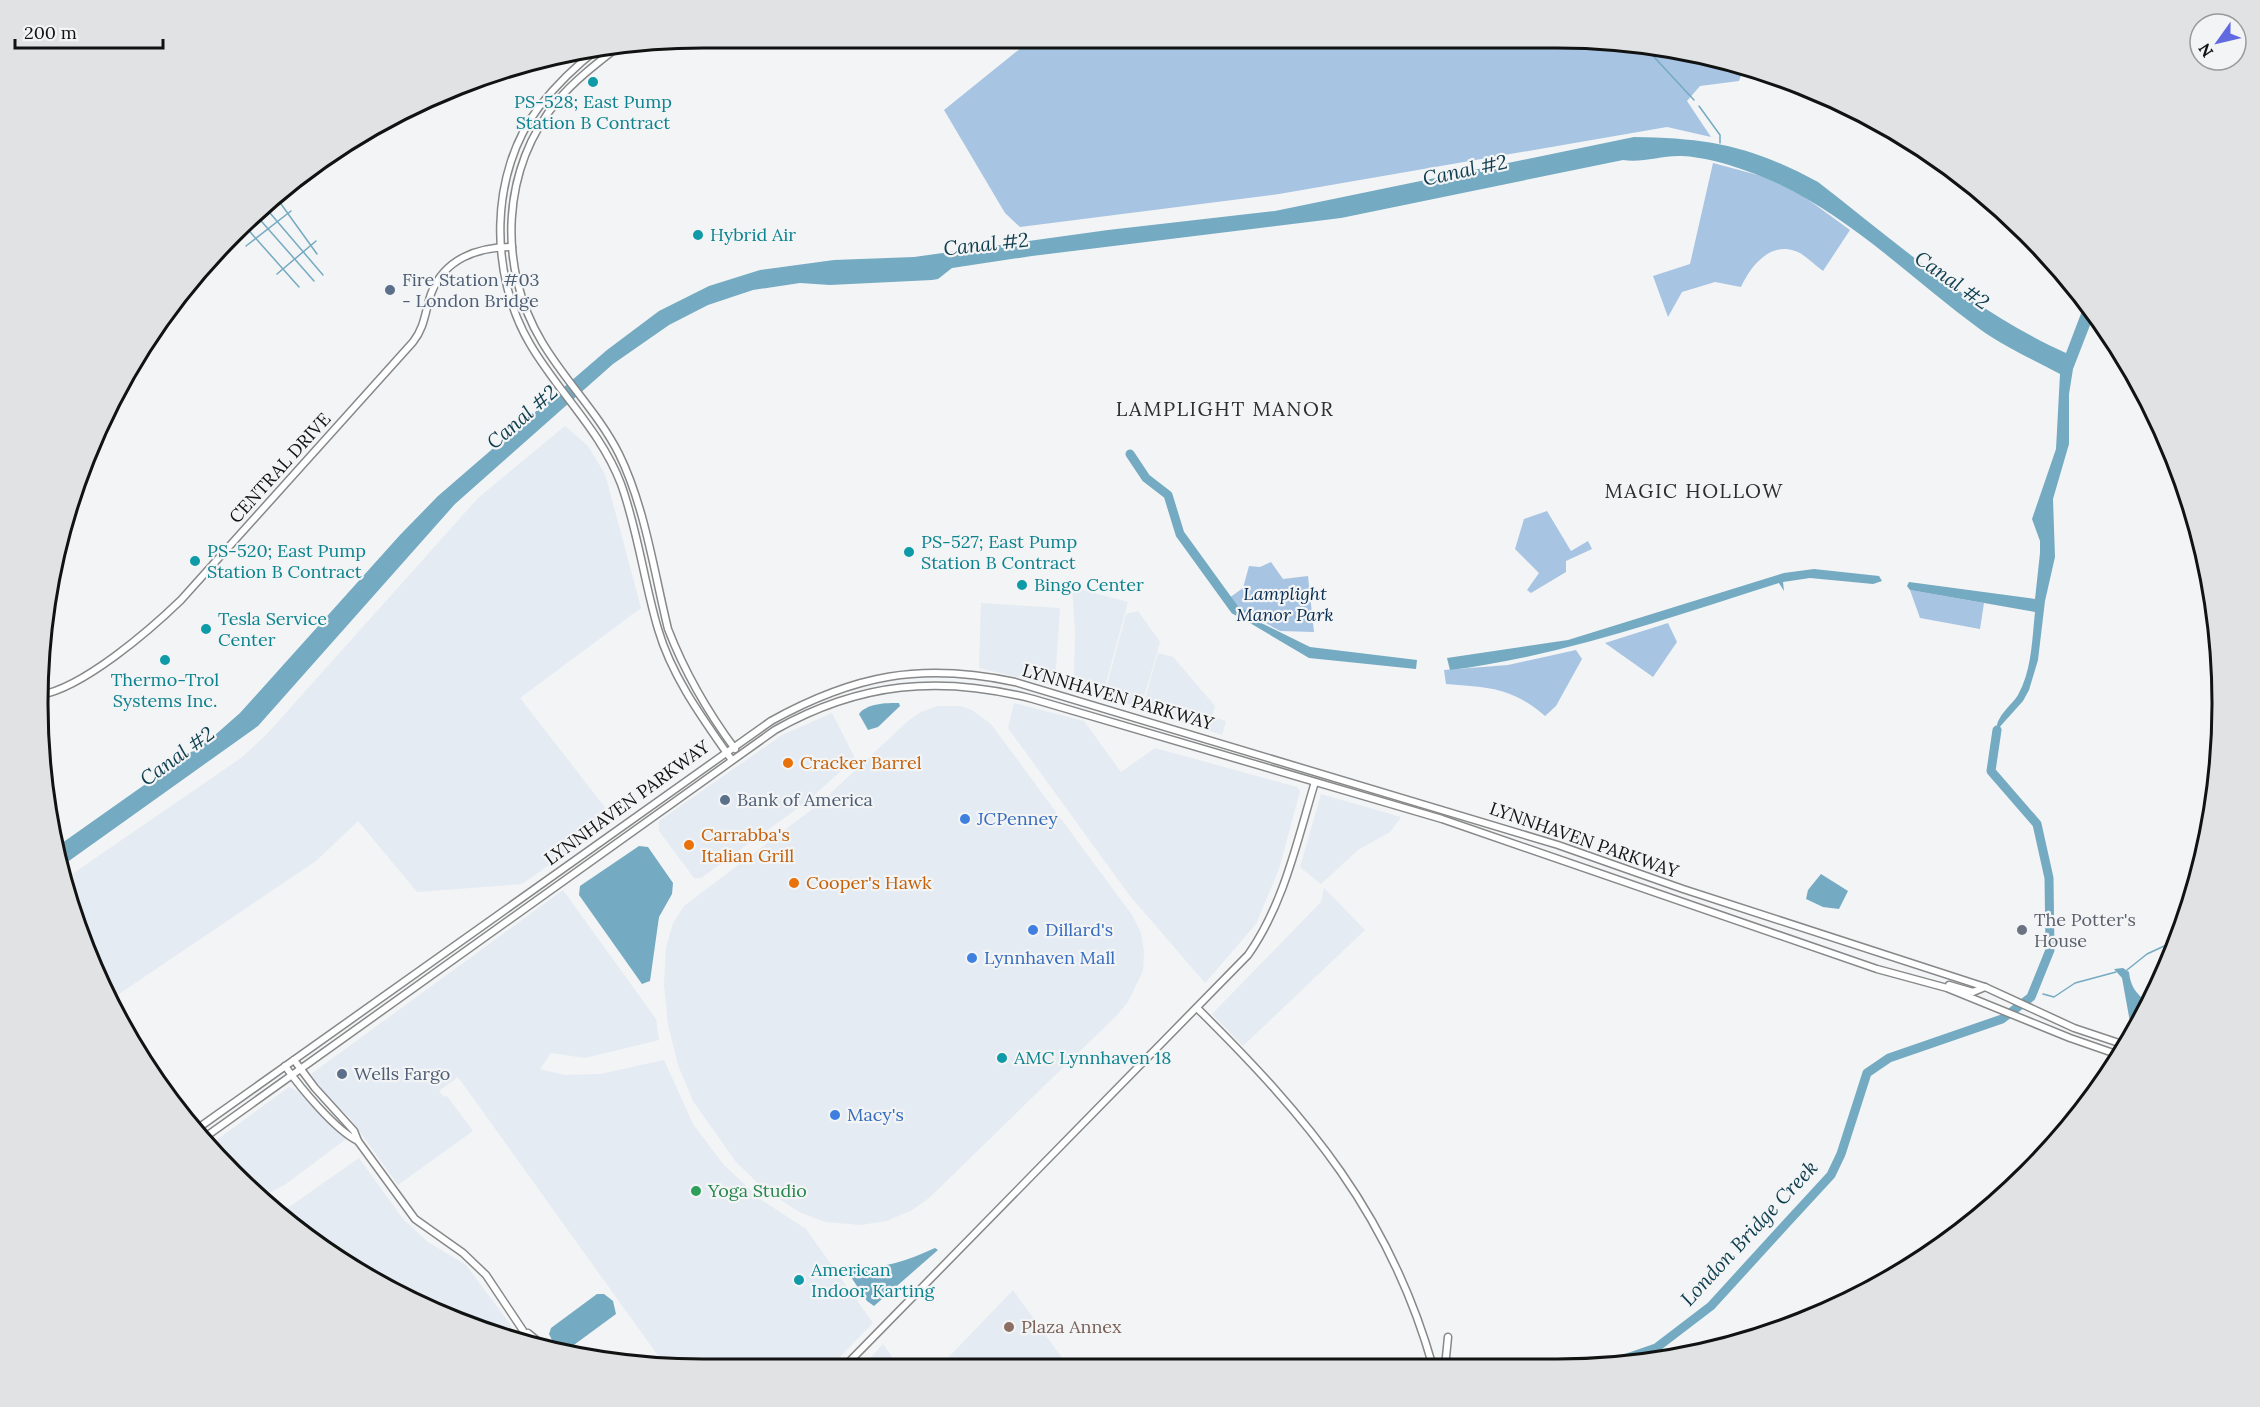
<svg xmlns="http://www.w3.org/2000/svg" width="2260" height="1407" font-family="Lora,serif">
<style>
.built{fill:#e4ebf2}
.green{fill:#a7c4e3}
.water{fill:#74aac2}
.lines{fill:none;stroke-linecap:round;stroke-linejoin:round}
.stream{stroke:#74aac2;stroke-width:1.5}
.river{stroke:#74aac2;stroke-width:9}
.secondary-casing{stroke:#878889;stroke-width:9}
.secondary{stroke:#fff;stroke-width:6}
.culture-dot{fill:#0f9aa8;stroke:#f3f4f5;stroke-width:2}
.service-dot{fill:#5c6f8a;stroke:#f3f4f5;stroke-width:2}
.food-dot{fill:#e8710a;stroke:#f3f4f5;stroke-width:2}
.shop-dot{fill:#3f7fe0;stroke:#f3f4f5;stroke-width:2}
.worship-dot{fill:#6b7280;stroke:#f3f4f5;stroke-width:2}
.leisure-dot{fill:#2e9e5b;stroke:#f3f4f5;stroke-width:2}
.education-dot{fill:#8d6e63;stroke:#f3f4f5;stroke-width:2}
.labels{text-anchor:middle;stroke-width:4.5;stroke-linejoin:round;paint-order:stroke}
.culture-label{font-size:18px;fill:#0d838f;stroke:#f3f4f5;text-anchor:start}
.service-label{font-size:18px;fill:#4e5e75;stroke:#f3f4f5;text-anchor:start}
.street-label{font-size:18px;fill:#111212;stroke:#f3f4f5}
.park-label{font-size:18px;font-style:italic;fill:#052c50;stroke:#f3f4f5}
.food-label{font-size:18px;fill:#c56008;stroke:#f3f4f5;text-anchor:start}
.shop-label{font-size:18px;fill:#366cbe;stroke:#f3f4f5;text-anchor:start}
.worship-label{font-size:18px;fill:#5b616d;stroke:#f3f4f5;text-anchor:start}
.leisure-label{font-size:18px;fill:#27864d;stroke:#f3f4f5;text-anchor:start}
.education-label{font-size:18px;fill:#785e54;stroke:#f3f4f5;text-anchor:start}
.water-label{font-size:20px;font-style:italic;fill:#0d3d4e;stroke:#f3f4f5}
.neighbourhood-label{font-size:20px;letter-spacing:1.5px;fill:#2c2d2e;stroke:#f3f4f5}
.rim{fill:none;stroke:#111212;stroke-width:3}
</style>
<rect width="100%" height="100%" fill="#f3f4f5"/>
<g class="built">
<polygon points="565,426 588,446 605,474 641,608 520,698 614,819 522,884 417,892 358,821 316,861 110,1000 88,959 62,881 241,758 267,734 479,497"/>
<polygon points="1072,587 1128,602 1102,697 1078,689 1074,684 1075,630"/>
<polygon points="981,603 1060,608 1055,681 1050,685 979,668"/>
<polygon points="1138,611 1160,642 1141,707 1104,697 1126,614"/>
<polygon points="1158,653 1173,657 1215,706 1212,717 1226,721 1222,735 1142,709"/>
<polygon points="1014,703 1084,721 1121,772 1155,748 1297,787 1300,791 1279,869 1256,924 1205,983 1130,896 1008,728"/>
<polygon points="938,706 960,706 972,710 991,724 1132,915 1141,933 1144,951 1143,971 1128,1002 1115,1017 929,1198 912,1210 887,1221 861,1225 825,1222 801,1213 764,1189 736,1162 693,1101 678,1065 668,1025 664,985 666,948 673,923 684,906 819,804 908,721 921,712"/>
<polygon points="832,713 855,758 809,800 701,878 694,878 659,831 659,821 782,735"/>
<polygon points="1321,794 1401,817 1390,832 1358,850 1321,884 1300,867"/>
<polygon points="1324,888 1365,930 1243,1046 1212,1014 1321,902"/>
<polygon points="563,890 656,1019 659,1040 585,1058 551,1053 540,1069 564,1075 600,1074 664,1060 693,1124 723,1164 760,1199 806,1229 873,1323 832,1365 664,1364 458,1077 439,1091 444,1097 447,1096 473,1131 398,1185 350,1118 328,1097 311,1074"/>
<polygon points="289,1087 303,1094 346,1139 286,1184 261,1197 207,1147"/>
<polygon points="359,1158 403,1219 428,1242 466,1265 510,1324 516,1337 449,1319 298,1232 279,1214"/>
<polygon points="1013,1290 1068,1366 941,1365 942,1364"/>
<polygon points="883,1344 898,1365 864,1365"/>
</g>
<g class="green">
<polygon points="1027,43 1643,43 1743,70 1739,81 1700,86 1687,101 1711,137 1667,127 1279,194 1020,227 1005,213 944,110"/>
<path d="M1713,163l71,19 66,48 -27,41c-8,-6 -15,-13 -23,-18 -28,-14 -49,12 -59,34l-26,-5 -33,10 -14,25 -15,-41 37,-12z"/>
<polygon points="1547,511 1571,551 1588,541 1592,549 1566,561 1566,572 1531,593 1527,590 1539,573 1515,549 1524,519"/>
<polygon points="1271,562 1283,579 1308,576 1314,632 1280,631 1239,608 1229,598 1243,588 1249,566 1260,567"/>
<polygon points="1910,590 1984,603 1980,629 1920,618"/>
<polygon points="1668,623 1677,642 1653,677 1605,643"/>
<path d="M1576,650l6,9 -26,47 -11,10c-36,-30 -55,-28 -99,-32l-2,-14 64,-5z"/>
</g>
<g class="water">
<path d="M1634,137c75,1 117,9 184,45 79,61 156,130 248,171l19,-50 9,12 -21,54 -4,25v50l-16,55 2,58 -10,44 -7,59 -9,30 -6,11 -26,29c-2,-13 15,-25 21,-35 14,-25 14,-56 17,-83l-125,-22 -3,-4 2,-4 126,17 5,-46v-12l-8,-22 24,-70 4,-75c-26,-14 -55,-27 -79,-44 -75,-55 -148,-131 -237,-160 -19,-7 -42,-13 -62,-14 -20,-1 -39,7 -59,4l-282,58 -309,38 -80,12 -14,11 -6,1 -102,5 -30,-2 -47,7 -45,15 -39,20 -56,39 -158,140 -197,222 -199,142 -4,-20 160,-113 25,-22 160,-178 38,-39 169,-146 52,-39 50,-25 51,-16 74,-10 80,-3 194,-27 167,-19z"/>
<path d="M1814,569l65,7 3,5 -9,3 -63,-6 -27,4 1,9 -5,-8c-108,34 -216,73 -329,87l-3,-12 121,-18 216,-67z"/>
<polygon points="1235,610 1310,647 1417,660 1416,669 1309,658 1233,613"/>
<path d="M899,703l1,3 -22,21 -10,3 -9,-16c8,-11 27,-11 40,-11z"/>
<polygon points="639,846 648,847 673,883 672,894 659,917 650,981 642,984 579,895 580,886"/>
<polygon points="1821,874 1848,891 1839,909 1823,907 1806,899 1808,890"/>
<path d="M2123,968l6,4c4,36 31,15 3,61l-10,-55 -8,-9z"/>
<path d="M935,1248l3,2 -64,56 -7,-5 -18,-27 2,-4c32,-2 56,-9 84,-22z"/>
<polygon points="597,1294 604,1294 613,1301 616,1314 567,1350 556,1348 549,1334 551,1328"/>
</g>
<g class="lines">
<g class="stream">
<polyline points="1641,43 1694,100"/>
<polyline points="1699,106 1720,135 1720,143"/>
<polyline points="276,197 317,254"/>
<polyline points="264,206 323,275"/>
<polyline points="255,214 314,281"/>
<polyline points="243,224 299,287"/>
<polyline points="246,246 291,211"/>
<polyline points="277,274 316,241"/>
<polyline points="2127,970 2147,954 2175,941"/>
<polyline points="2043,994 2054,997 2075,983 2116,972"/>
</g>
<g class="river">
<polyline points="1130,454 1146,478 1168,495 1180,534 1235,610 1245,615"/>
<polyline points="1598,1368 1656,1348 1711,1306 1784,1226 1831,1175 1841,1154 1867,1073 1889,1058 2002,1019 2031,997 2050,950 2049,878 2037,824 1991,771 1997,730"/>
</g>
<g class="secondary-casing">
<g id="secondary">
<path d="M623,43c-23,18 -46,35 -65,57 -57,68 -61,167 -16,242 23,39 57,72 77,112 26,53 35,118 49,175 17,44 39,82 67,120"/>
<path d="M600,47c-22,17 -44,38 -61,60 -50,66 -50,167 -9,237 28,48 71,87 91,140 17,47 23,98 37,145 14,48 45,90 73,130"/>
<path d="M40,695c43,-7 110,-65 141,-95l232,-258c12,-15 12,-31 18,-48 13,-35 46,-47 81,-47"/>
<polyline points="1949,985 1973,992 1985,987"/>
<path d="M1197,1008c111,110 193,206 236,359"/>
<polyline points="294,1060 315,1088 354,1131 358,1141 415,1219 463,1253 486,1275 530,1341"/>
<path d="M285,1066c15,21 50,64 73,75"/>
<path d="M194,1131l577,-410c83,-46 150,-59 244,-39l543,163 125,44 302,98 89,41 51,17"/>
<path d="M201,1140l574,-410c85,-48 165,-55 258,-31l409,120 435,150 70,19 123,50 49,17"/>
<polyline points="528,1333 540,1343"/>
<path d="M846,1365l402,-410c36,-51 49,-114 67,-173"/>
<polyline points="1445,1367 1448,1337"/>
</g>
</g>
<use href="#secondary" class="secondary"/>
</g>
<g class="culture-dot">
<circle cx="593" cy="82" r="6"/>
<circle cx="698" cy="235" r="6"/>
<circle cx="909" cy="552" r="6"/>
<circle cx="195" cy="561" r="6"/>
<circle cx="1022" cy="585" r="6"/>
<circle cx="206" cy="629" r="6"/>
<circle cx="165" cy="660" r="6"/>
<circle cx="1002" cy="1058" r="6"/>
<circle cx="799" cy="1280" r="6"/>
</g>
<g class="service-dot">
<circle cx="390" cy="290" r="6"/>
<circle cx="725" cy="800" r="6"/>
<circle cx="342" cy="1074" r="6"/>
</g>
<g class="food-dot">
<circle cx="788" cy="763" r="6"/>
<circle cx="689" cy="845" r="6"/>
<circle cx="794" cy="883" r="6"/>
</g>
<g class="shop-dot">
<circle cx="965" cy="819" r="6"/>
<circle cx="1033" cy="930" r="6"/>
<circle cx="972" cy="958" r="6"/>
<circle cx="835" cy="1115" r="6"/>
</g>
<circle class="worship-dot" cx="2022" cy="930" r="6"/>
<circle class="leisure-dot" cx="696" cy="1191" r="6"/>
<circle class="education-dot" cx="1009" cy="1327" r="6"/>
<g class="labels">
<g class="culture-label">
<text x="593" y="108" text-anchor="middle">PS-528; East Pump<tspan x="593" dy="21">Station B Contract</tspan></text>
<text x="710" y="241">Hybrid Air</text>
<text x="921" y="548">PS-527; East Pump<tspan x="921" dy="21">Station B Contract</tspan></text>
<text x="207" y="557">PS-520; East Pump<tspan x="207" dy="21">Station B Contract</tspan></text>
<text x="1034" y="591">Bingo Center</text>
<text x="218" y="625">Tesla Service<tspan x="218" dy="21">Center</tspan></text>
<text x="165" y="686" text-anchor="middle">Thermo-Trol<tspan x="165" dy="21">Systems Inc.</tspan></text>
<text x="1014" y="1064">AMC Lynnhaven 18</text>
<text x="811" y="1276">American<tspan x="811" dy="21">Indoor Karting</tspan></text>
</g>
<g class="service-label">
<text x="402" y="286">Fire Station #03<tspan x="402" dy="21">- London Bridge</tspan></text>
<text x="737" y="806">Bank of America</text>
<text x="354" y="1080">Wells Fargo</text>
</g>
<g class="street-label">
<text transform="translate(280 468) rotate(-48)" y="6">CENTRAL DRIVE</text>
<text transform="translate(1118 697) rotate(16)" y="6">LYNNHAVEN PARKWAY</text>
<text transform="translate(627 803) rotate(-36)" y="6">LYNNHAVEN PARKWAY</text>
<text transform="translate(1584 840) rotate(19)" y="6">LYNNHAVEN PARKWAY</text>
</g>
<g class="park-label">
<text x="1285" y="600">Lamplight<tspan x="1285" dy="21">Manor Park</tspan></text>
</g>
<g class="food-label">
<text x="800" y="769">Cracker Barrel</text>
<text x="701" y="841">Carrabba's<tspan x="701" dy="21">Italian Grill</tspan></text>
<text x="806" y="889">Cooper's Hawk</text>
</g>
<g class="shop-label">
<text x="977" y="825">JCPenney</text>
<text x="1045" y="936">Dillard's</text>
<text x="984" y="964">Lynnhaven Mall</text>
<text x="847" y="1121">Macy's</text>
</g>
<g class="worship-label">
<text x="2034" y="926">The Potter's<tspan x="2034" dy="21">House</tspan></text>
</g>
<g class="leisure-label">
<text x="708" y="1197">Yoga Studio</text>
</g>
<g class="education-label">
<text x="1021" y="1333">Plaza Annex</text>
</g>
<g class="water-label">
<text transform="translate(1465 170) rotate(-12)" y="7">Canal #2</text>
<text transform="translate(986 244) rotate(-6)" y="7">Canal #2</text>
<text transform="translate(1952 280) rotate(35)" y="7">Canal #2</text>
<text transform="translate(522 417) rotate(-41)" y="7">Canal #2</text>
<text transform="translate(177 756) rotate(-36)" y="7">Canal #2</text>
<text transform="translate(1749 1233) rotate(-47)" y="7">London Bridge Creek</text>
</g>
<g class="neighbourhood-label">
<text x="1225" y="416">LAMPLIGHT MANOR</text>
<text x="1694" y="498">MAGIC HOLLOW</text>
</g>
</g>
<path d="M0 0H2260V1407H0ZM703 48H1557A655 655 0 0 1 2212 703V704A655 655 0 0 1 1557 1359H703A655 655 0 0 1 48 704V703A655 655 0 0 1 703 48Z" fill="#e1e2e3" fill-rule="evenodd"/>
<path class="rim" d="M703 48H1557A655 655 0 0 1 2212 703V704A655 655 0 0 1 1557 1359H703A655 655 0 0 1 48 704V703A655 655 0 0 1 703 48Z"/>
<g transform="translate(2218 42) rotate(236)"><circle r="28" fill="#f3f4f5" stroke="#999a9a" stroke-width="1.5"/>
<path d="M0-4.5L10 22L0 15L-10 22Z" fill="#626ae2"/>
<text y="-9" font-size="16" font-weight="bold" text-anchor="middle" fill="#111212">N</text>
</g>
<path d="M15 39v9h148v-9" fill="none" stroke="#111212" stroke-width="3"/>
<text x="24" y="39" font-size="18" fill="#111212" stroke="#f3f4f5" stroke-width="4.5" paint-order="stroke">200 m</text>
</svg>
